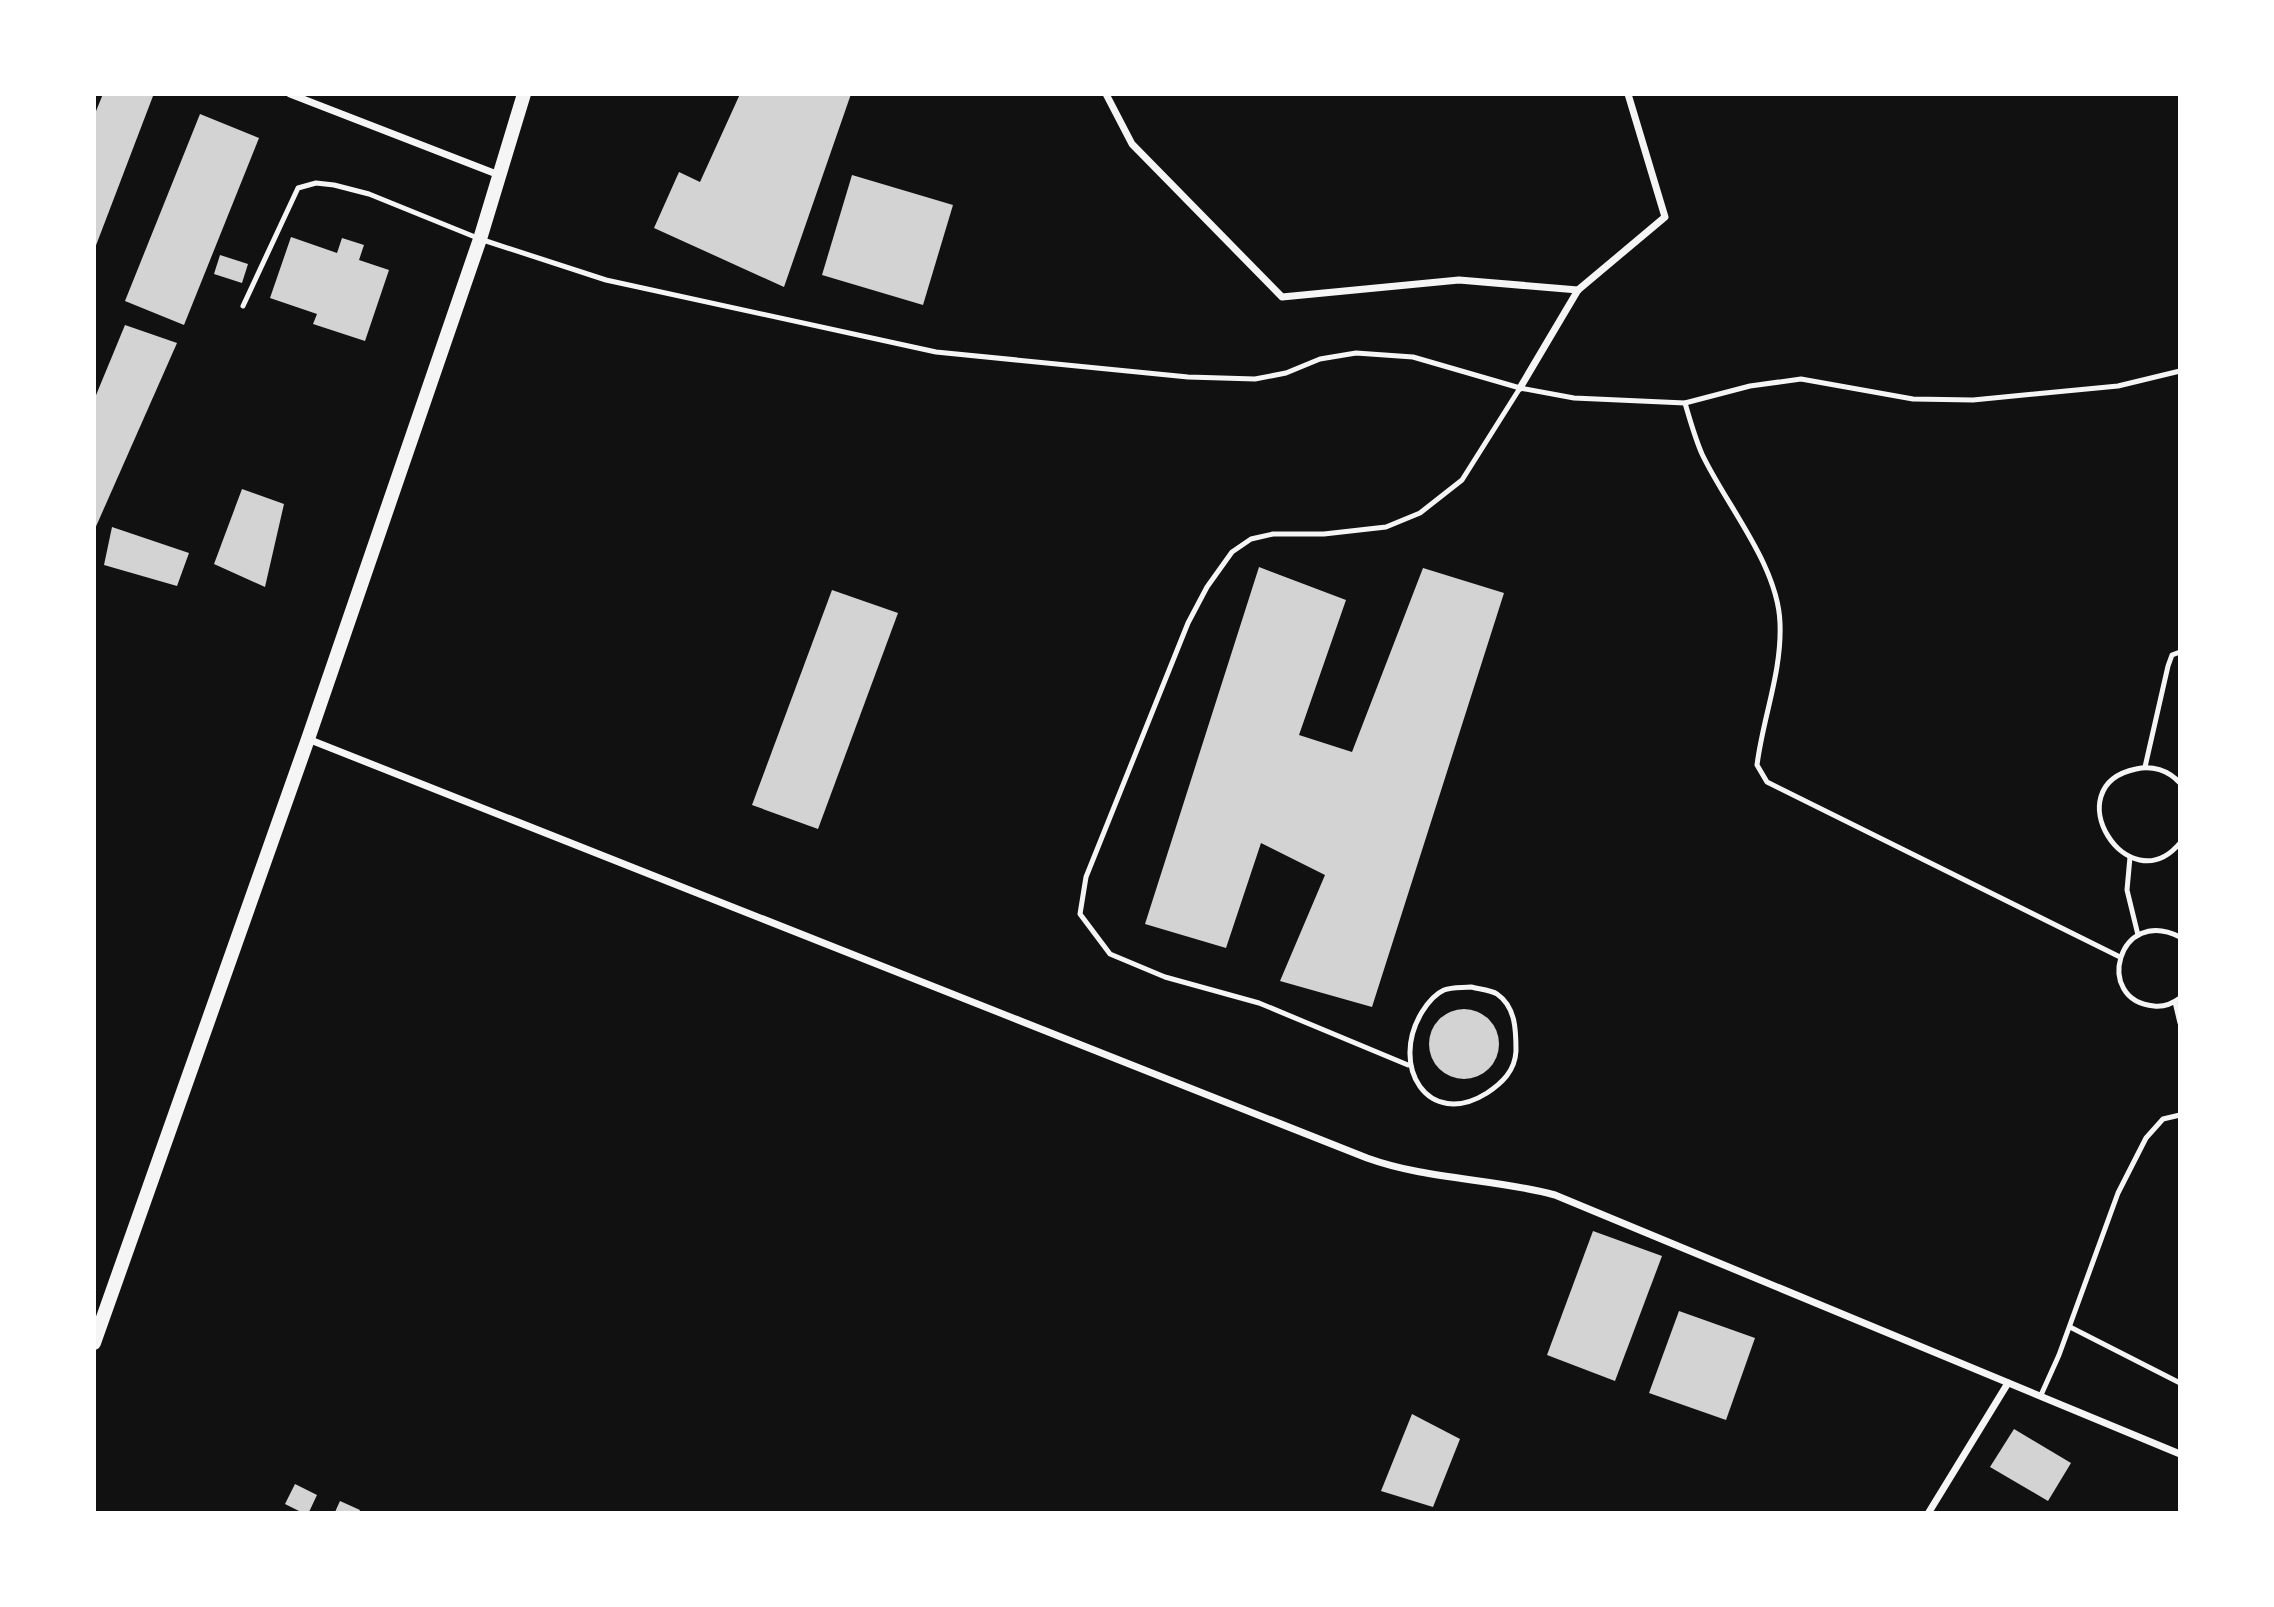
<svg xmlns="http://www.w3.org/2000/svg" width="2274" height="1607" font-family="'DejaVu Sans',sans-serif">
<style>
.building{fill:#d3d3d3}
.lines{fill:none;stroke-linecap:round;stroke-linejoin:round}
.service{stroke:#f5f5f5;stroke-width:5}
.minor{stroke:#f5f5f5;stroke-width:7}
.secondary{stroke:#f5f5f5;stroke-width:14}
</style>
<rect width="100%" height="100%" fill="#111"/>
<g class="building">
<polygon points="103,94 153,96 95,248 94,116"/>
<polygon points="740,94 851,94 784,287 654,228 679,172 700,182"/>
<polygon points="200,114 259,138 184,325 125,301"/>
<polygon points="852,175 953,205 923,305 822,275"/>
<polygon points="291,237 337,253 342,238 364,245 359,260 389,270 365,341 313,324 317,314 270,298"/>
<polygon points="220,255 248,264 242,283 214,274"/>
<polygon points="125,325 177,343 94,531 94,400"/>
<polygon points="242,489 284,504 265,587 214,564"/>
<polygon points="112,527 189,553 177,586 104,565"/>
<polygon points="1259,567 1346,600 1299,735 1352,752 1423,568 1504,593 1372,1007 1280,981 1325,875 1261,843 1226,948 1145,924"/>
<polygon points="832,590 898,613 818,829 752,805"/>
<circle cx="1464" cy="1044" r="35"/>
<polygon points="1593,1231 1662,1256 1615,1381 1547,1355"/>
<polygon points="1679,1311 1755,1338 1726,1420 1649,1393"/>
<polygon points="1412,1414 1460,1439 1433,1507 1381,1491"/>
<polygon points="2014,1429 2071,1463 2048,1501 1990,1467"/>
<polygon points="295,1484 317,1495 309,1512 301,1512 285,1504"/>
<polygon points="340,1501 360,1510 359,1512 335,1512"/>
</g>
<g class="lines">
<g class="service">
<polyline points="243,306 298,188 316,183 334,185 369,194 480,239 606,280 936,352 1188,377 1255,379 1286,373 1320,359 1356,353 1413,357 1520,388 1574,398 1685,403 1750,386 1801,379 1913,399 1973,400 2118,386 2180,371"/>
<path d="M1685,403c5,17 10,35 17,51 24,51 76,111 78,169 2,49 -17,94 -23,142l10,17 353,175"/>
<polyline points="2145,767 2168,666 2172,655 2180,652"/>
<path d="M2180,783c-12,-13 -28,-18 -44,-14 -82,17 -8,136 44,74"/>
<polyline points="2130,857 2127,890 2138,935"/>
<path d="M2180,937c-62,-32 -87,64 -26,69 9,1 18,-2 26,-8"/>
<path d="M1471,987c7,2 20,3 26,7 19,13 19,37 19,57 -1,20 -14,32 -29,42 -59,37 -98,-27 -65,-81 5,-8 13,-18 22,-22 8,-3 18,-2 27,-3z"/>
<polyline points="2175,1002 2180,1023"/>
<polyline points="1408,1065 1259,1003 1165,977 1110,954 1080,914 1086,877 1188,623 1207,587 1232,552 1251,539 1273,534 1324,534 1386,527 1420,513 1462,480 1520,388"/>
<polyline points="2070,1327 2180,1383"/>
<polyline points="2041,1395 2059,1355 2118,1193 2146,1138 2163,1119 2180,1115"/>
</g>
<g class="minor">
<polyline points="290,94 499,175"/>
<polyline points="1106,94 1132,144 1282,297 1459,280 1578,290"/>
<polyline points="1520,388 1578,290 1665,217 1628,94"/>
<path d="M308,739l1059,419c61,22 125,20 188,37l625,259"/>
<polyline points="1929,1512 2008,1383"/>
</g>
<polyline class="secondary" points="94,1343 308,739 480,239 524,94"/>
</g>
<rect width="2274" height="1607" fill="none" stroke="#ffffff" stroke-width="192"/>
</svg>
